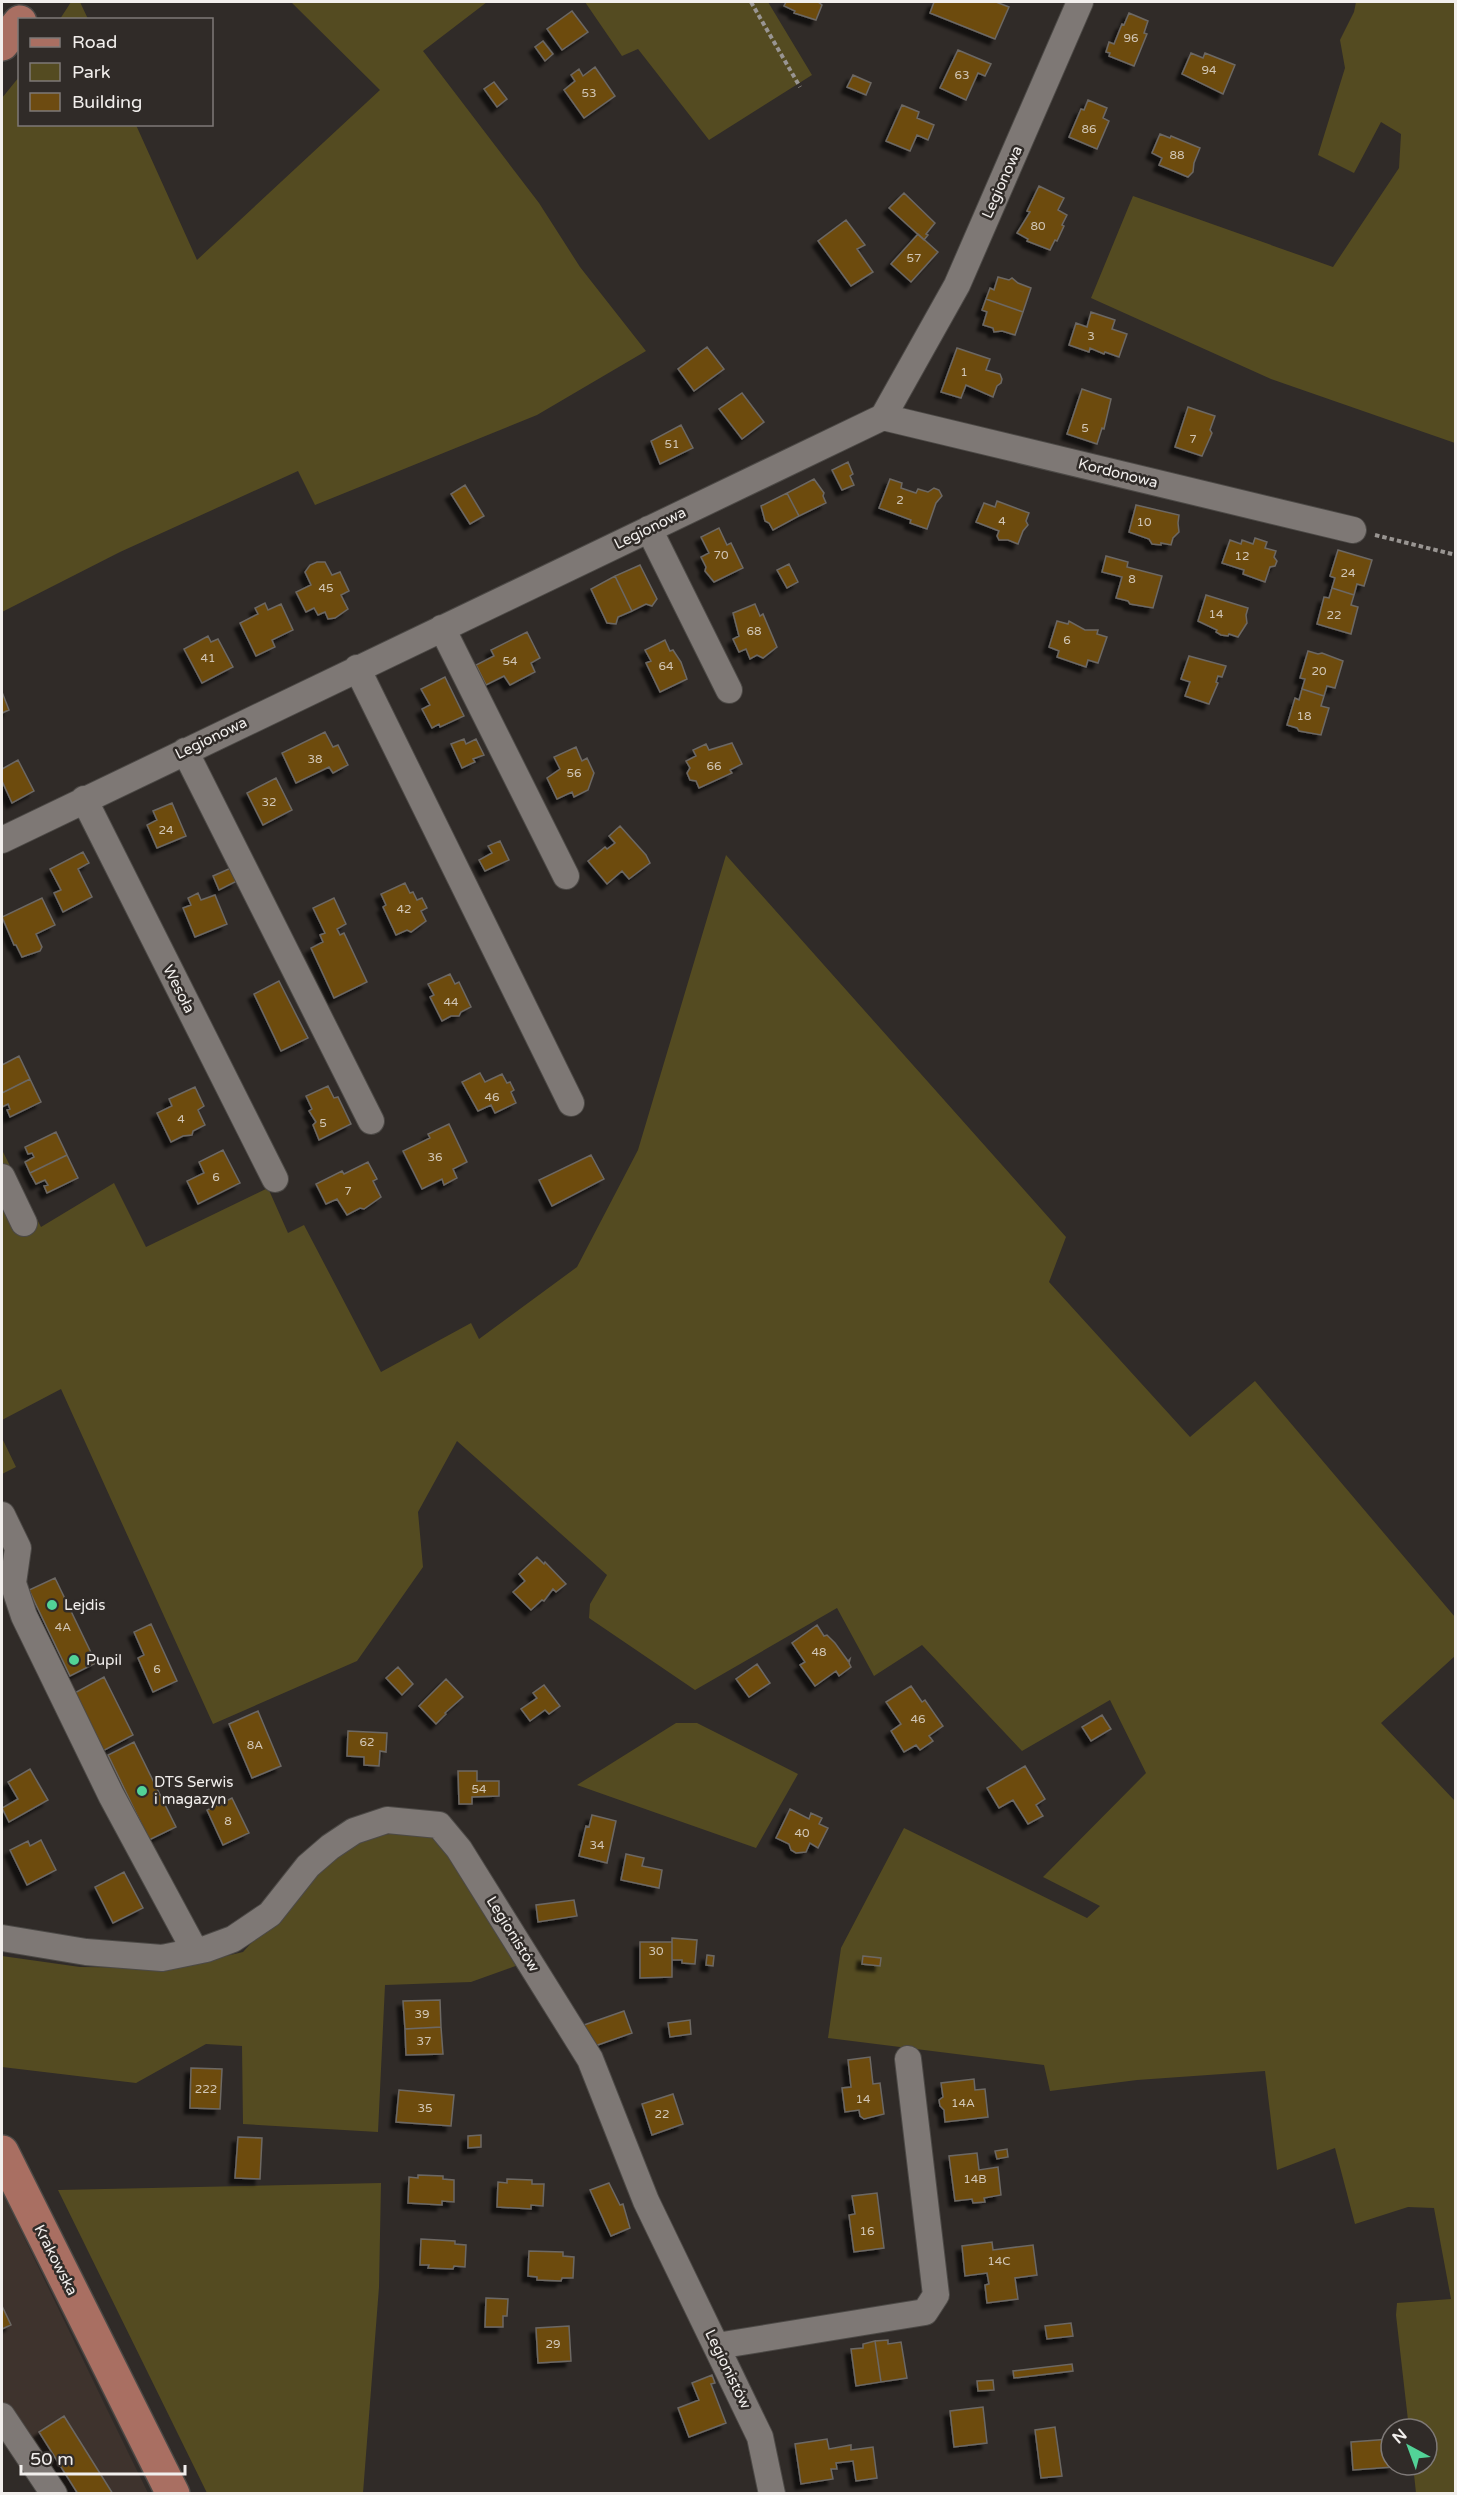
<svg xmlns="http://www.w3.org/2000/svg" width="1457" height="2495" font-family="'Varela Round',sans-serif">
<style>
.built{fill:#3e332d}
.green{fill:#544b21}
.building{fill:#6d4b11;stroke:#6c6864;stroke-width:1.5;filter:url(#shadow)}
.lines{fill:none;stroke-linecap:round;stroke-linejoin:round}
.minor-casing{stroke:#4c4946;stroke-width:28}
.major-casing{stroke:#4c4946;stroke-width:36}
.path{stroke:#999592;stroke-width:4;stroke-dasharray:4.5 3;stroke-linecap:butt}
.minor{stroke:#7e7875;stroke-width:26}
.major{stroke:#a96f62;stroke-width:33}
.poi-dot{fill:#52d397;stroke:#302b28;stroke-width:2}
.labels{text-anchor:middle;stroke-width:5;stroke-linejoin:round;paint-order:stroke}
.number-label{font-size:12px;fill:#d1c6b6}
.street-label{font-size:15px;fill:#f2efed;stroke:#302b28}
.poi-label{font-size:15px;fill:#f2efed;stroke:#302b28;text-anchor:start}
</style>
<defs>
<filter id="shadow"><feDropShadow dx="-5.5" dy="5.5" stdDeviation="1.5" flood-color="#0009"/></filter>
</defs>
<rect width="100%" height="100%" fill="#302b28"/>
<path class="built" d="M2,2192L101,2397L148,2493H65L2,2424Z"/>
<path class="green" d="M71,2H80L88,19H60Z
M291,2H487L423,51L539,203L580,267L646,351L537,415L315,505L298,471L120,552L2,612V98L19,77L20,124L136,125L197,260L380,90Z
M585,2H768L812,75L709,140L638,49L622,56Z
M1356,2H1455V443L1271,379L1091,298L1133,196L1333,267L1399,168L1401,134L1381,122L1354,173L1318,155L1345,68L1340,40L1354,12Z
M726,855L1066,1237L1049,1282L1190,1437L1255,1381L1455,1617V1656L1381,1723L1455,1801V2493H1416L1413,2465H1427V2429H1409L1396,2315L1397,2303L1451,2299L1434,2208L1408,2207L1355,2224L1335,2148L1277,2170L1265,2071L1137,2080L1050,2091L1044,2065L828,2038L841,1948L904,1828L1087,1918L1100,1906L1043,1877L1146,1773L1110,1700L1022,1751L922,1645L874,1676L837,1608L695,1690L589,1618L590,1604L607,1575L457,1441L418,1512L423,1567L357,1661L213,1724L61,1389L2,1420V1150L41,1227L114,1183L146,1247L268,1188L288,1233L304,1225L381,1372L471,1323L479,1339L577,1267L638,1150Z
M2,1438L16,1467L2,1474Z
M676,1723H697L798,1774L756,1848L577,1785Z
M419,1832L443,1842L521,1964L471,1982L385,1985L378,2132L243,2124L242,2046L206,2044L136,2083L2,2067V1956L80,1967L176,1968L243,1952L329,1858L361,1836Z
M381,2183L379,2287L363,2493H207L58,2190Z"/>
<path class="building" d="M786,2H818L822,5L816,20L794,13L795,11L784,6Z
M934,2H996L1009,7L995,39L930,13Z
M572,11L588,32L562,50L547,29Z
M1129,13L1148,21L1144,33L1147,34L1134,66L1109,56L1110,53L1106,52L1109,42L1114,44L1122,24L1124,25Z
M543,41L553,54L545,61L535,47Z
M958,50L991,64L985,76L978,73L966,100L940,88Z
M1191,53L1203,58L1205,53L1235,65L1223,94L1182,74Z
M595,67L615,96L584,118L564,90L575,81L571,75L579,69L583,76Z
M853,75L871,83L866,95L847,87Z
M494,82L507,99L497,107L484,89Z
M1088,100L1107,108L1103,118L1109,121L1097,149L1069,137L1081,109L1084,110Z
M902,105L919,112L917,118L934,125L928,140L917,135L910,151L886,141Z
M1160,134L1170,138L1171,136L1200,148L1194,163L1193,172L1188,177L1159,165L1162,158L1152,153Z
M1039,186L1064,198L1058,210L1067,215L1062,225L1064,226L1057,241L1055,240L1050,250L1027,241L1028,239L1017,233L1030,212L1027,211Z
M904,193L935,223L926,234L928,235L924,240L889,208Z
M846,220L865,245L857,249L873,272L851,286L818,241Z
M918,234L938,252L911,282L891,264Z
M998,277L1009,280L1012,278L1018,283L1031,288L1023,312L986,299L990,288L994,290Z
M986,299L1023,312L1015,335L1002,331L994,332L993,328L983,325L987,312L982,310Z
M1091,312L1115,320L1112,329L1127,334L1119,357L1105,352L1104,354L1090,348L1089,352L1069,345L1076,323L1087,327Z
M707,347L724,369L694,391L678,369Z
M957,348L990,359L986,370L1000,374L1002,379L1001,383L997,386L993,397L966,385L961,398L941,392Z
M1082,389L1111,399L1104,429L1102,428L1097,444L1067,434Z
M742,393L764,422L742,439L719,409Z
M1188,407L1215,416L1210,430L1212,433L1202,456L1175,447Z
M681,425L693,448L660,464L651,441Z
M848,462L853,474L850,476L854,485L842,490L832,470Z
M814,479L824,493L823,496L826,503L799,516L787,493Z
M890,479L902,483L901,488L916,493L918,489L928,492L934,488L939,490L942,496L936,503L927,529L910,523L911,520L879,508Z
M465,485L484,516L470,524L451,494Z
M787,493L799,516L773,530L769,523L765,521L761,506Z
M997,501L1029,513L1026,521L1028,525L1023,531L1018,544L1008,540H999L997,536L999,531L976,522L984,503L995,507Z
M1136,505L1179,515L1178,523L1179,532L1173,538L1171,545L1161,543V545L1152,544L1149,539L1129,532Z
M719,528L727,545L731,543L743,568L714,582L705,571L706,567L701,557L709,553L701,537Z
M1255,538L1267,542L1265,548L1276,551L1274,557L1277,561L1275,566L1270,567L1265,582L1243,574L1244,570L1222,563L1230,540L1241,544L1242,540L1253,544Z
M1338,550L1372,560L1364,586L1357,584L1354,595L1332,588L1335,578L1330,576Z
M1106,556L1128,562L1127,567L1162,576L1153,608L1130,604L1128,601L1116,598L1122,577L1102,572Z
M317,562H325L332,575L340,572L349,591L341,595L348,609L335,618L328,619L325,612L318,615L314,608L306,612L296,592L311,585L305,572L310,565Z
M789,564L798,582L787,588L777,570Z
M640,565L657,599L652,606L646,604L632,611L615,576Z
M615,576L632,611L618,617L616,624L607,623L591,589Z
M1332,588L1354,595L1351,605L1358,607L1351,634L1317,624L1324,597L1329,598Z
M1206,595L1248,608L1246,615L1247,623L1238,637L1229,634L1228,636L1221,635L1216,632L1217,630L1198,621Z
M265,603L268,610L281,604L293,630L272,640L275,647L256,656L240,623L258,614L255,608Z
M755,604L760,616L763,614L777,647L763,658L757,655L750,659L746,649L739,652L733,639L739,636L733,613Z
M1057,621L1068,624L1069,621L1085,630H1098L1097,634L1107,637L1098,663L1088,660L1086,667L1057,657L1059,651L1049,647Z
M527,632L540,658L531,663L535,672L510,685L504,676L486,685L476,665L494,656L491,650Z
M208,636L211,642L218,639L233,667L202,683L184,649Z
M665,640L670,651L673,650L681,662L687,679L660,692L646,663L651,661L645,650Z
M1308,651L1318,654L1322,653L1343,661L1335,688L1327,686L1324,696L1302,689L1305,679L1300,678Z
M1189,656L1226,666L1222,677L1218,676L1216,682L1218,683L1209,704L1185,696L1190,682L1181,679Z
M445,677L464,716L440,727L439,724L432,728L422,709L430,705L421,689Z
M1302,689L1324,696L1321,706L1329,708L1321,735L1299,731L1297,728L1287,725L1295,698L1299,700Z
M2,692L9,710L2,713Z
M325,732L333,747L338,745L348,765L333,773L329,767L296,783L282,753Z
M464,739L466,744L476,739L484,755L473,759L475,762L462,768L451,744Z
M732,743L742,764L730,770L732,773L699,788L696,781L690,780L687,773L690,768L686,761L696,756L693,750L706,744L709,750Z
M576,747L582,761L587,758L594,773L588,790L574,797L572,792L557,799L547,778L560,769L554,757Z
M18,760L34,791L12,803L2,781V769Z
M276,778L292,810L263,825L247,793Z
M172,803L186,836L157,848L147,825L157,820L153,811Z
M620,826L646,855L650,863L629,879L622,871L607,884L588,861L605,847L607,849L615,843L609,836Z
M500,841L509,860L485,871L479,860L492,853L488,846Z
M83,852L89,863L78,869L92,897L63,912L54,893L61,890L50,869Z
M231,868L237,881L219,890L213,876Z
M405,883L410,893L413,892L417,900L422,898L427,908L421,911L426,921L411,932L407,930L396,935L383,907L386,905L381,894Z
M198,893L201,900L215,895L227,924L195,937L183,908L191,905L188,898Z
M42,898L55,925L36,934L42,947L40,951L22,957L16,945H14L2,917Z
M334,898L346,924L337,929L340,935L344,933L367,982L334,998L311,948L323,942L320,935L325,933L313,908Z
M450,974L455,984L459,982L471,1007L461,1012L459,1016H451L442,1021L430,997L434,995L428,984Z
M279,981L308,1038L281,1051L254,994Z
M19,1056L30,1079L2,1093V1065Z
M480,1073L485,1082L502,1074L507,1083L510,1082L514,1090L511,1092L516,1103L495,1113L491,1105L478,1111L462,1082Z
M30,1079L41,1102L10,1117L7,1110L10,1109L8,1104L2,1107V1093Z
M328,1086L334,1098L338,1097L351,1124L319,1140L313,1125L316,1122L309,1111L312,1109L306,1096Z
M195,1087L204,1106L198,1110L205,1125L193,1131L192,1135L183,1136L171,1142L157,1113L172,1106L169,1099Z
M449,1124L467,1162L453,1169L457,1178L444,1185L442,1179L422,1189L403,1151L430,1138L428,1134Z
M56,1132L67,1155L30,1173L25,1162L34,1157L32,1153L28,1154L25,1147Z
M223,1150L240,1183L198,1204L187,1181L204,1173L199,1162Z
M67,1155L78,1178L47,1193L44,1186L48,1185L45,1180L36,1184L30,1173Z
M591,1155L604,1179L552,1206L539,1180Z
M368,1162L377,1179L373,1181L381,1197L364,1209L360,1208L347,1215L337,1199L326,1204L316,1184L342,1171L344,1174Z
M537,1557L544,1564L545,1562L566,1584L556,1592L553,1589L544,1601L542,1600L531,1610L513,1592L525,1581L519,1574Z
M55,1578L96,1663L70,1676L29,1590Z
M151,1624L177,1681L153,1692L138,1658L144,1655L134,1632Z
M817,1625L824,1636L827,1635L835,1643L848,1661L850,1659L849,1663L851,1667L839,1676L836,1671L815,1686L800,1665L805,1662L792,1643Z
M757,1664L770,1683L749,1697L736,1679Z
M398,1667L413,1684L402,1695L386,1678Z
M104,1677L133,1735L99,1753L69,1696Z
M446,1679L463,1697L445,1713L446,1714L436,1724L419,1706Z
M544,1685L560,1706L549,1714L545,1710L530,1721L521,1709L537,1698L533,1693Z
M911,1686L922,1702L925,1700L943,1726L929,1736L933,1741L920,1750L916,1745L904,1752L891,1731L901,1724L886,1702Z
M258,1711L281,1766L252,1778L229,1724Z
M1102,1715L1111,1729L1091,1741L1082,1727Z
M348,1731L387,1733L386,1752L380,1751L379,1766L364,1765V1757L347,1756Z
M134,1742L176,1827L149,1840L108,1755Z
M1025,1766L1045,1799L1036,1805L1043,1816L1028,1824L1013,1800L999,1808L987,1788Z
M30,1769L48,1800L9,1822L2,1808L18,1799L8,1782Z
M458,1771H477V1781H499V1796L472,1797V1804H459Z
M232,1798L249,1833L223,1845L207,1810Z
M790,1809L809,1819L811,1813L822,1818L819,1824L828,1828L818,1848L810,1843L806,1852L796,1853L791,1850L789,1844L776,1838Z
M592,1815L616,1821L607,1863L579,1856L586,1826L589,1827Z
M41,1840L56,1870L27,1885L10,1850L28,1841L30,1846Z
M626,1854L644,1858L642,1866L662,1870L659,1888L621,1880Z
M124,1872L143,1908L113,1923L95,1887Z
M574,1900L577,1916L538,1922L536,1905Z
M672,1938L697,1940L695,1964L682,1963V1960H672Z
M640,1942H672V1977L640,1978Z
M707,1955L714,1956L713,1966L706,1965Z
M863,1956L881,1958L880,1966L862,1964Z
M440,2000L441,2027L405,2029L403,2001Z
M624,2011L632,2033L592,2047L584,2025Z
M690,2020L691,2034L670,2037L668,2023Z
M441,2027L443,2054L406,2055L405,2029Z
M870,2057L873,2084L880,2083L884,2114L864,2119L860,2116L859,2110L845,2112L842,2088L851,2087L848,2060Z
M191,2068L222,2069L220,2109L190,2108Z
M974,2079L975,2090L985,2089L988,2117L945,2122L944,2110L940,2106L939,2100L943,2097L941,2083Z
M399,2090L454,2095L451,2126L396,2122Z
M673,2094L683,2124L652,2135L642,2104Z
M481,2135V2147L468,2148V2136Z
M238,2137L262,2138L260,2179L235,2178Z
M1007,2149L1008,2157L997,2159L995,2151Z
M977,2153L979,2170L998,2167L1001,2195L984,2198L985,2202L973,2203L972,2199L955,2201L949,2156Z
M418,2175L443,2176V2179L454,2180V2202L442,2201V2205L408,2203L409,2177L418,2178Z
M507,2179L532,2180V2184H544L543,2206L531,2205V2209L497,2207L498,2182L507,2183Z
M609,2183L620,2205L623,2204L630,2228L611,2236L590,2190Z
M877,2193L884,2248L854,2252L849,2215L855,2214L852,2196Z
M421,2239L455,2241V2244L466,2245L465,2267L454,2266L453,2269L428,2268L429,2265H420Z
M992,2242L993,2250L1033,2245L1037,2275L1015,2278L1018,2299L987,2303L985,2285L989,2284L987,2273L965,2276L962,2246Z
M529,2251L563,2252V2256L574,2257L573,2278H562L561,2281L537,2280V2277L528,2276Z
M486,2298L508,2299L507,2316H503V2327H485Z
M2,2306L11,2325L2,2329Z
M1071,2323L1073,2336L1047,2339L1045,2326Z
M569,2326L571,2361L538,2363L536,2328Z
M888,2340V2344L901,2342L907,2378L881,2382L875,2341Z
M875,2341L881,2382L856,2386L851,2349L863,2348V2344Z
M1072,2364L1073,2371L1014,2378L1013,2371Z
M712,2375L715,2383L711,2384L726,2423L689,2437L678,2408L699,2400L692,2383Z
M993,2380L994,2390L978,2391L977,2381Z
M983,2407L987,2443L954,2447L950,2411Z
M64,2416L113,2494H78L39,2432Z
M1055,2427L1062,2476L1041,2478L1035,2430Z
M827,2439L829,2449L851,2445V2450L873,2447L877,2478L856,2481L853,2461L836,2463L837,2469H831L833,2479L801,2484L795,2444Z
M1390,2439L1393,2467L1353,2470L1351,2442Z"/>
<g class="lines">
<g class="minor-casing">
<path id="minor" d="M883,417L1353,530
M649,529L729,690
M442,628L566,876
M357,668L571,1103
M185,751L371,1121
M84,799L275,1179
M2,840L883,417L957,285L1080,2
M2,1177L24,1223
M2,1515L18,1548L13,1583L24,1616L111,1795L195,1951
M2,1938L86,1952L162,1958L206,1949L233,1939L270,1914L308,1866L330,1847L354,1831L387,1820L439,1825L459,1849L590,2059L646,2201L760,2437L772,2494
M717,2346L925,2312L936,2295L908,2059
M2,2416L54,2494"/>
</g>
<g class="major-casing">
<path id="major" d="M2,44L20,22
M2,2152L173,2494"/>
</g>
<path class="path" d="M751,2L800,87
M1375,535L1456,555"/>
<use href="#minor" class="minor"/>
<use href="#major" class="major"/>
</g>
<g class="poi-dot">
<circle cx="52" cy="1605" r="6"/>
<circle cx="74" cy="1660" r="6"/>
<circle cx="142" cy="1791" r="6"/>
</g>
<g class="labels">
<g class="number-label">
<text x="1131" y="42">96</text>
<text x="1209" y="74">94</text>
<text x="962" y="79">63</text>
<text x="589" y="97">53</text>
<text x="1089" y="133">86</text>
<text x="1177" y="159">88</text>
<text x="1038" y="230">80</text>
<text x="914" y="262">57</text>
<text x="1091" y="340">3</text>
<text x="964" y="376">1</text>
<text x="1085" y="432">5</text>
<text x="1193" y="443">7</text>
<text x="672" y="448">51</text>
<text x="900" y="504">2</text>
<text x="1002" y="525">4</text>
<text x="1144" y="526">10</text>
<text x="721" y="559">70</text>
<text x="1242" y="560">12</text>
<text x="1348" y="577">24</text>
<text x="1132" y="583">8</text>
<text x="326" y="592">45</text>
<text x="1216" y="618">14</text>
<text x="1334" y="619">22</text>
<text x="754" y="635">68</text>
<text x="1067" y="644">6</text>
<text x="208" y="662">41</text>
<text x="510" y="665">54</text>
<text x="666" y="670">64</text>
<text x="1319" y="675">20</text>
<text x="1304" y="720">18</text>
<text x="315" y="763">38</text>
<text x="714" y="770">66</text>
<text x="574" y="777">56</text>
<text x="269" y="806">32</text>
<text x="166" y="834">24</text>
<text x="404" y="913">42</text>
<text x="451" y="1006">44</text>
<text x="492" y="1101">46</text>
<text x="181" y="1123">4</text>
<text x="323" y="1127">5</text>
<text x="435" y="1161">36</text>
<text x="216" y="1181">6</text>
<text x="348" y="1195">7</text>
<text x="63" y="1631">4A</text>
<text x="819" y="1656">48</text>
<text x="157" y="1673">6</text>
<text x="918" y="1723">46</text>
<text x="367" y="1746">62</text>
<text x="255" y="1749">8A</text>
<text x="479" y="1793">54</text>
<text x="228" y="1825">8</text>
<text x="802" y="1837">40</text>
<text x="597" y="1849">34</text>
<text x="656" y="1955">30</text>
<text x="422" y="2018">39</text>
<text x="424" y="2045">37</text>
<text x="206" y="2093">222</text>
<text x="863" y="2103">14</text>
<text x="963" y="2107">14A</text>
<text x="425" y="2112">35</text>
<text x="662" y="2118">22</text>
<text x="975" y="2183">14B</text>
<text x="867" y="2235">16</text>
<text x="999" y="2265">14C</text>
<text x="553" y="2348">29</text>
</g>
<g class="street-label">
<text transform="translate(1002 182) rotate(-66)" y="5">Legionowa</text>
<text transform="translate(1118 473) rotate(14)" y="5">Kordonowa</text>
<text transform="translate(650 528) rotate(-26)" y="5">Legionowa</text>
<text transform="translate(211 738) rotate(-26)" y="5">Legionowa</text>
<text transform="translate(179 989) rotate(63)" y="5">Wesoła</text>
<text transform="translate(513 1934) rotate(58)" y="5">Legionistów</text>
<text transform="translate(56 2260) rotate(63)" y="5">Krakowska</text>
<text transform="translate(728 2369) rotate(64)" y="5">Legionistów</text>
</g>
<g class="poi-label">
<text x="64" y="1610">Lejdis</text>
<text x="86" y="1665">Pupil</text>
<text x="154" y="1787">DTS Serwis<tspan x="154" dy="17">i magazyn</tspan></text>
</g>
</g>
<rect width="1457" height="2495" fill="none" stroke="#f2efed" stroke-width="6"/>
<rect x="18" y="18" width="195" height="108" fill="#302b28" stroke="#7e7977" stroke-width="1.5"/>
<rect x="30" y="38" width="30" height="9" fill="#a96f62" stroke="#7e7977" stroke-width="1.5"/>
<text x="72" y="48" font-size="18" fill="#f2efed">Road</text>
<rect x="30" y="63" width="30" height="18" fill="#544b21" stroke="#7e7977" stroke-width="1.5"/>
<text x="72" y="78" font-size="18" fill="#f2efed">Park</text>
<rect x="30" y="93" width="30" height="18" fill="#6d4b11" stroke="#7e7977" stroke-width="1.5"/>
<text x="72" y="108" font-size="18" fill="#f2efed">Building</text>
<g transform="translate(1409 2447) rotate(319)"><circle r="28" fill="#302b28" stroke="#7e7977" stroke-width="1.5"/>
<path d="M0-4.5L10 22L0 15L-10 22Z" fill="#52d397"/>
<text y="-9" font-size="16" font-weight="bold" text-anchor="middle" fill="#f2efed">N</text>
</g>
<path d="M21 2465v9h164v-9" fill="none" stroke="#f2efed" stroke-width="3"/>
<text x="30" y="2465" font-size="18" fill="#f2efed" stroke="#302b28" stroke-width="4.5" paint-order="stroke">50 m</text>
</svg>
